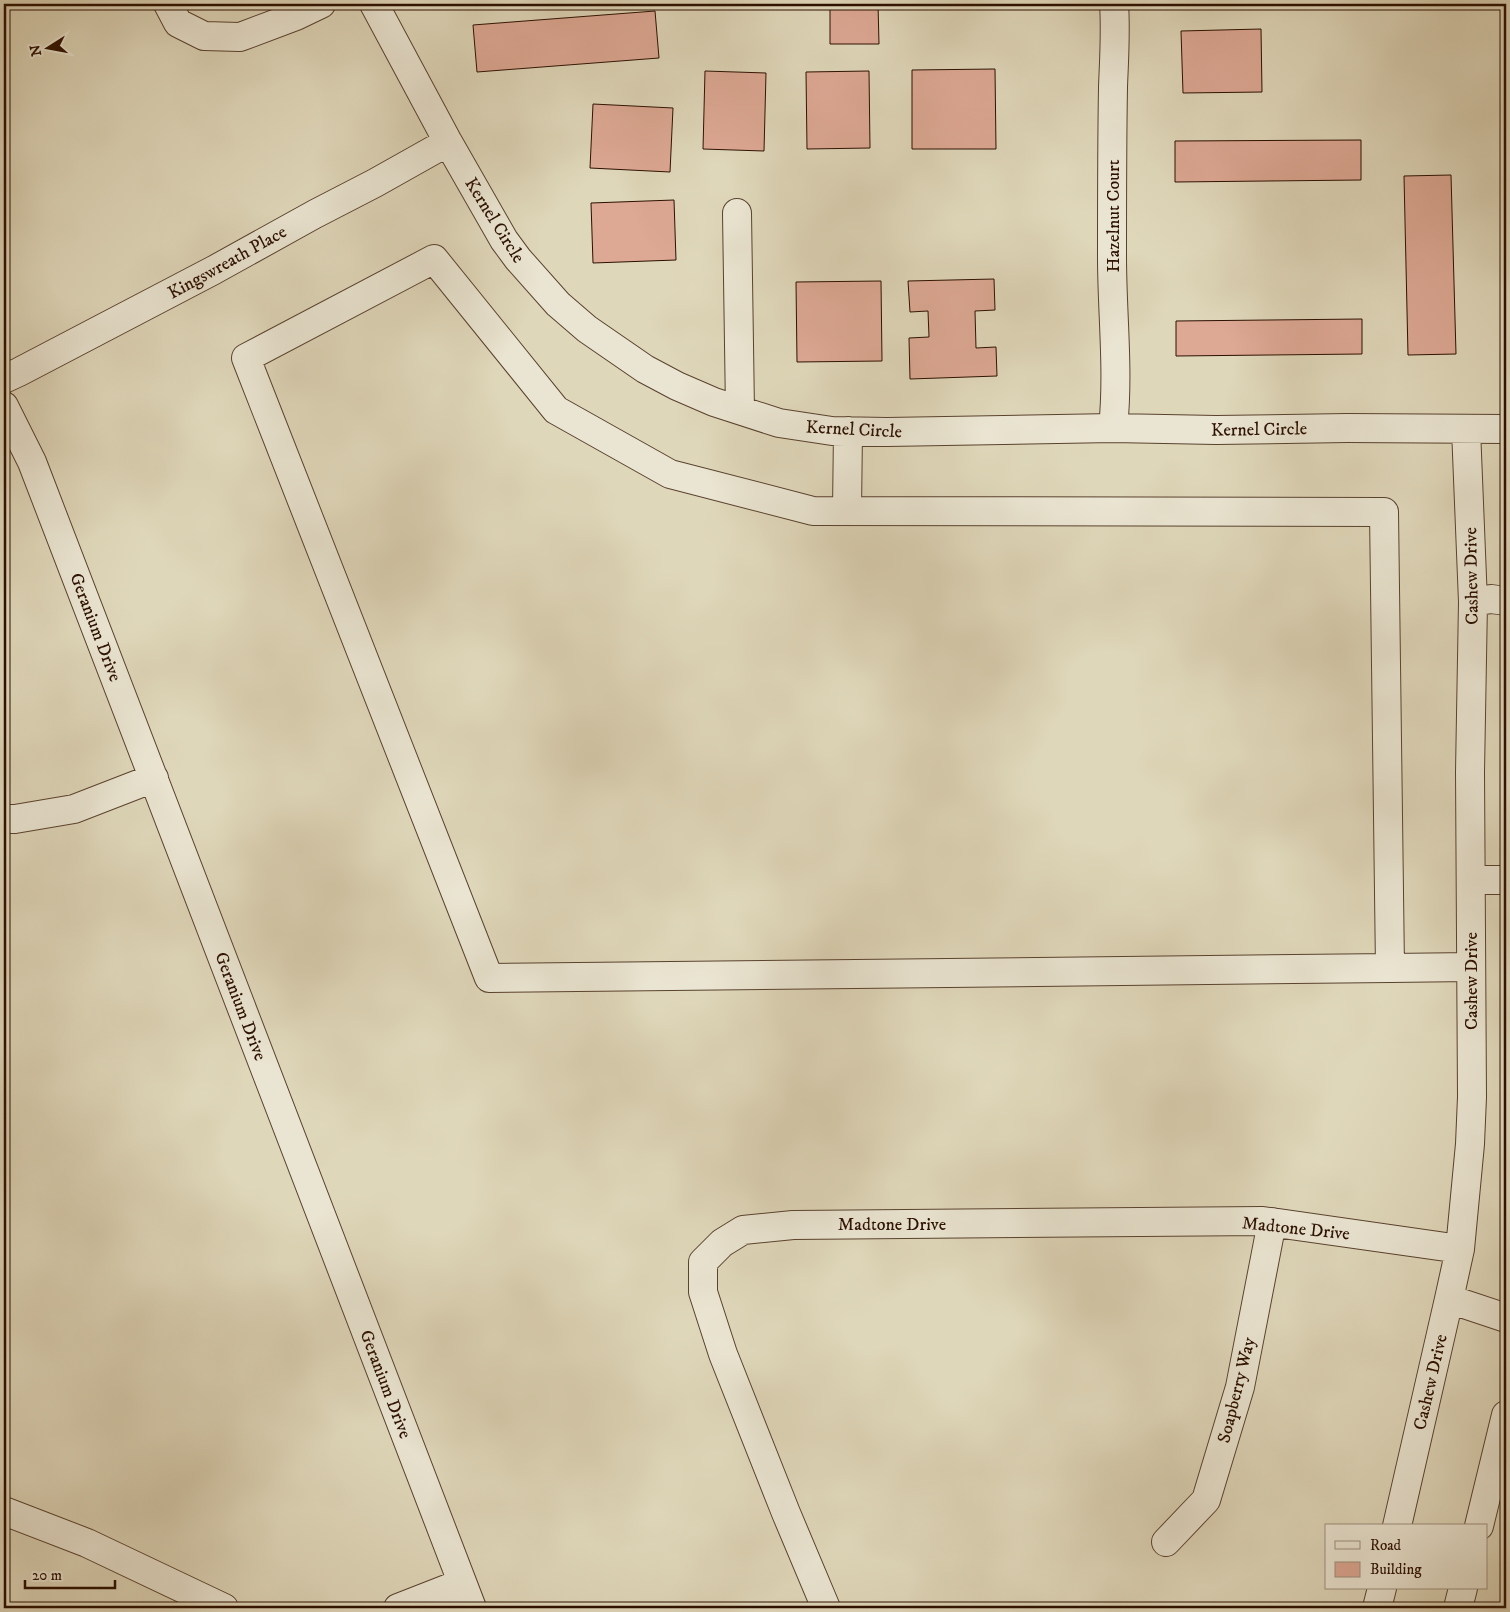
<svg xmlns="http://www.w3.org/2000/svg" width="1510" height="1612" font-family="'IM FELL DW Pica',serif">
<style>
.building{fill:#dda894;stroke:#2c1000}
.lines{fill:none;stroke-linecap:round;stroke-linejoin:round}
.minor-casing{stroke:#59422e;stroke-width:30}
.minor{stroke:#eae5d2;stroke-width:28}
.labels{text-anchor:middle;stroke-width:4;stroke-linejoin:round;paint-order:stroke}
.street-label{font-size:18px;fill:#2c1000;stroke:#eae5d2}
</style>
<rect width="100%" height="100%" fill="#dfd7ba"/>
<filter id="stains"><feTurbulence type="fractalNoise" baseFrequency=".004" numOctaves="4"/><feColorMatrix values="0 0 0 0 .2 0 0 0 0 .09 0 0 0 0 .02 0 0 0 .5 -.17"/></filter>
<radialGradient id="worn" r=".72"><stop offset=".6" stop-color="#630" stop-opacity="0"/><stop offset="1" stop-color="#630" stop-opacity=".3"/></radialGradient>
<path class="building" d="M830,4H878L879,44H830Z
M655,11L659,58L477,72L473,25Z
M1261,29L1262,92L1183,93L1181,31Z
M995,69L996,149H912V70Z
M705,71L766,73L764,151L703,149Z
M869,71L870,148L807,149L806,72Z
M593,104L673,108L670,172L590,168Z
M1361,140V180L1175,182V141Z
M1451,175L1456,354L1408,355L1404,176Z
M674,200L676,260L593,263L591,203Z
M994,279L995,310L975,311L976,348L996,347L997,376L910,379L909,338L929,337L928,311L910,312L908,281Z
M881,281L882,361L797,362L796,282Z
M1362,319V354L1176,356V321Z"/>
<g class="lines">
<g class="minor-casing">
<path id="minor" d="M168,4L178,23L204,36L240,37L296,16L321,4
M374,4L448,142L504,240L518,259L558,304L587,329L645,369L677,386L714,402L779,423L832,431L887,432L1113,428L1216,430L1347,428L1506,429
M737,213L740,410
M4,379L19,372L214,270L315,214L375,183L448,142
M4,406L32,462L472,1608
M1113,428C1119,371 1112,314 1112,257C1112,201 1112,144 1113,87C1114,59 1116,32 1114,4
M847,510L848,431
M1473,602L1491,599L1506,601
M4,819H15L74,809L154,778
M1471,880H1506
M1390,968L1384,512L813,511L670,474L556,410L434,259L246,358L489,978L1390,968L1471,967
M1449,1299L1506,1318
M4,1511L87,1543L224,1608
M1397,1526L1449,1299L1460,1249L1470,1144L1472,1097L1470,772L1473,602L1466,429
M1479,1526L1506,1415
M1166,1542L1206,1500L1240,1387L1272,1222
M398,1608L462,1583
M826,1608L786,1513L723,1354L703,1292V1262L722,1243L743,1230L793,1225L1263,1221L1460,1249
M1377,1608L1382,1588
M1458,1608L1463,1588"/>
</g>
<use href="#minor" class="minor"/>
</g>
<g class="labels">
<g class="street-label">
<text transform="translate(1113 216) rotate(-90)" y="6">Hazelnut Court</text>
<text transform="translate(495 220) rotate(58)" y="6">Kernel Circle</text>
<text transform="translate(227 262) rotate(-29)" y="6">Kingswreath Place</text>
<text transform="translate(854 429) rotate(3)" y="6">Kernel Circle</text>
<text transform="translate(1259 429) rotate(-1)" y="6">Kernel Circle</text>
<text transform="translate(1471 576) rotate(-91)" y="6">Cashew Drive</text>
<text transform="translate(96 627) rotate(69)" y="6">Geranium Drive</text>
<text transform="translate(1471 981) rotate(-90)" y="6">Cashew Drive</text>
<text transform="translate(241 1006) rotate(69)" y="6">Geranium Drive</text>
<text x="892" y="1230">Madtone Drive</text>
<text transform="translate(1296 1228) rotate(6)" y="6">Madtone Drive</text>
<text transform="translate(1430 1382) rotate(-77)" y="6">Cashew Drive</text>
<text transform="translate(386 1384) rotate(69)" y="6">Geranium Drive</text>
<text transform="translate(1236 1390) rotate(-76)" y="6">Soapberry Way</text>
</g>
</g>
<rect width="1510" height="1612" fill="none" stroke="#dfd7ba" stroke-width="20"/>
<rect x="5" y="5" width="1500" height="1602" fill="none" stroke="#2c1000" stroke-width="2.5"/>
<rect x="10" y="10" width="1490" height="1592" fill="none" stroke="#2c1000"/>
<rect x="1325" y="1524" width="162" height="65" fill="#eae5d2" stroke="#9e907e"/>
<rect x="1335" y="1541" width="25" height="8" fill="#eae5d2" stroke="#9e907e"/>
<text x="1370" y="1550" font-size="15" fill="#2c1000">Road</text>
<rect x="1335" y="1562" width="25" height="15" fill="#dda894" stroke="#9e907e"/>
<text x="1370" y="1574" font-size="15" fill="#2c1000">Building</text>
<g transform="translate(48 48) rotate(259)" stroke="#eae5d2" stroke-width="4" paint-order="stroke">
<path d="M0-4L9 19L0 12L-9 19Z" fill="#2c1000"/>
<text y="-8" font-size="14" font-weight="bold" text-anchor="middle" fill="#2c1000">N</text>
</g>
<path d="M25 1580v8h90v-8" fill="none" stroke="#2c1000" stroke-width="2.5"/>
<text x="32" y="1580" font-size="15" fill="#2c1000" stroke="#eae5d2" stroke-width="4" paint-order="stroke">20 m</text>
<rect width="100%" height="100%" filter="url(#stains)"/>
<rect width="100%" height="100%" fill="url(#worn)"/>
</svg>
